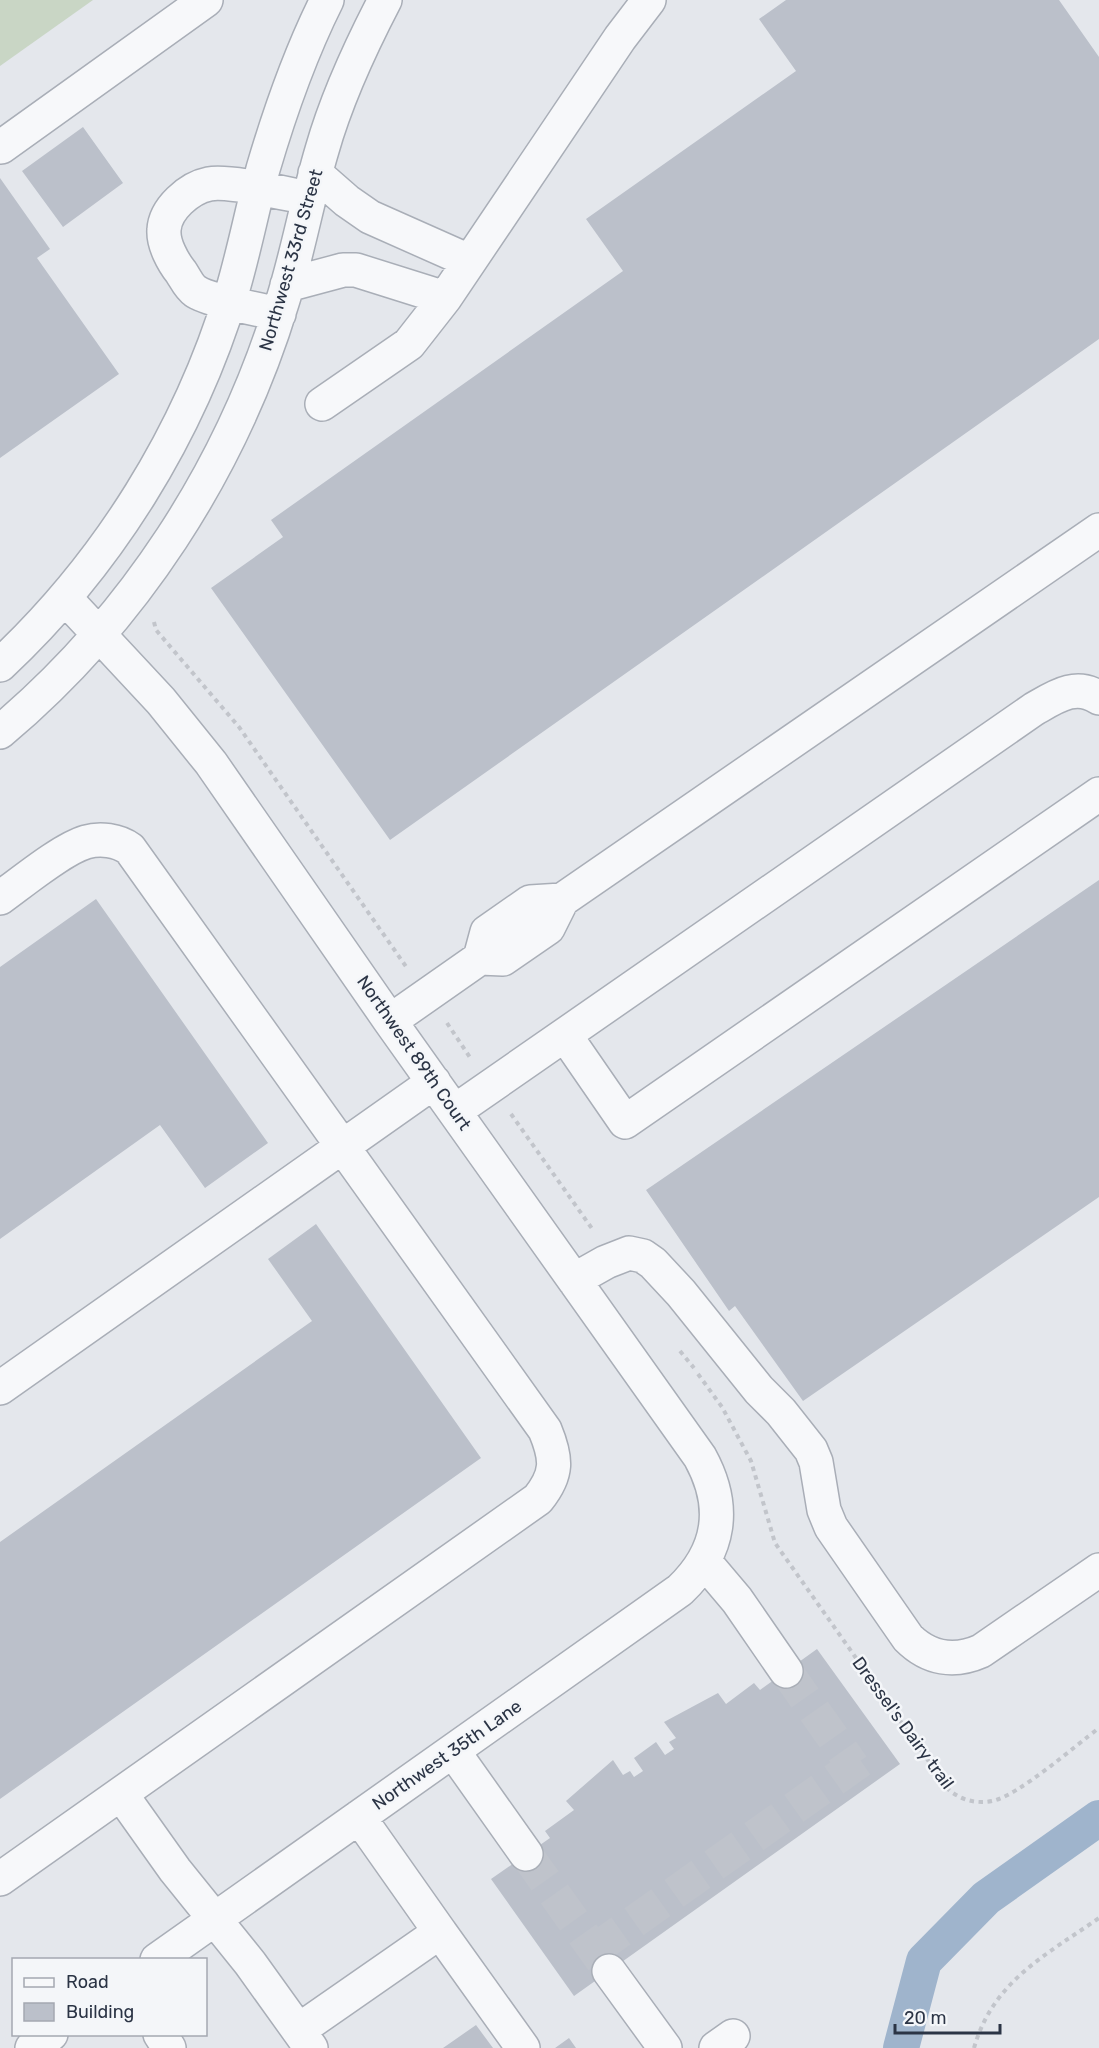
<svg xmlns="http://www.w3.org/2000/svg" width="1099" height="2048" font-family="Rubik,sans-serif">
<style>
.green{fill:#c9d6c5}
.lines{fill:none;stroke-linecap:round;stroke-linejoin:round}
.canal{stroke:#9fb4cc;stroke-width:36}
.building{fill:#bbc0ca}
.minor-tunnel{stroke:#bfc3cb;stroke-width:33;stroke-dasharray:33 16;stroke-linecap:butt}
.minor-casing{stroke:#a9aeb7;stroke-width:36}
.path{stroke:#c2c5cb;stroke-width:4;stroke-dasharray:4.5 4.5;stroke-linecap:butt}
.minor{stroke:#f7f8fa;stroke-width:33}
.labels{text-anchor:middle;stroke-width:5;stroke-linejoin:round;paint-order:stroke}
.street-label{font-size:18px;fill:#2b3445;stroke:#f4f6f9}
</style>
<rect width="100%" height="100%" fill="#e4e7ec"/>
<path class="green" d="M0,0H93L0,66Z"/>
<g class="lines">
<path class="canal" d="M901,2048L924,1961L986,1898L1099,1818"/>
</g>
<path class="building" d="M786,0H1059L1099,57V339L390,840L211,588L283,537L271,520L623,271L586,219L796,71L759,19Z
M83,127L123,183L63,227L22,171Z
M0,178L50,249L37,258L119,374L0,458Z
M1099,880V1197L803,1401L735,1306L729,1311L646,1190Z
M96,899L268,1143L205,1188L160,1125L0,1239V967Z
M316,1224L481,1458L0,1799V1542L312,1321L268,1259Z
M817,1649L900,1764L574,1996L491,1879L550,1838L545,1831L574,1810L566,1801L613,1760L623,1775L630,1771L634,1777L643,1771L634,1758L656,1742L665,1755L674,1749L669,1742L676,1738L664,1722L718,1693L726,1704L754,1683L760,1690Z
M476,2025L493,2048H443Z
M569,2038L576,2048H555Z"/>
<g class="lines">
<path class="minor-tunnel" d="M786,1671L853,1766
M526,1854L607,1968
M594,1950L872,1753"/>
<g class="minor-casing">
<path id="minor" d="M1,147L206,0
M315,173L347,201L370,217L469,261
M287,285L343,270H356L445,298
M279,314C261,310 207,300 195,291C189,287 185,278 181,272C173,262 163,244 164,230C165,209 189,188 209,184C229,180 287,194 309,198
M322,404L409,344L445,298L620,38L649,0
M65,598L161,701L211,763L390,1021L700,1457C727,1506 721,1551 680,1590L157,1960
M0,665C108,564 189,434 232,292C244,252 252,210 263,169C280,111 300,54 327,0
M0,732C133,620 231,470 282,303C298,253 307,200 322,150C337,97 360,48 385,0
M0,898C21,883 62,849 86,842C100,838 118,840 130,849L545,1430C557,1459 558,1474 538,1499L0,1879
M480,958L487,932L530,902L562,900
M390,1021L480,958L503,959L548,928L562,900L1099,530
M565,1035L625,1122L1099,794
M455,1111L1034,709C1055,697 1076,682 1099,698
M574,1280L606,1262L629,1253L643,1256L653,1263L681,1293L759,1390L781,1412L811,1450L816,1462L824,1510L831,1527L908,1638C929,1659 954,1663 981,1651L1099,1570
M0,1388L434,1082
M704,1561L737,1600L786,1671
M453,1751L526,1854
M121,1794L175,1870L250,1963L311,2048
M440,1932L523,2048
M609,1971L665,2048
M299,2030L440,1932L359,1817
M160,2034L169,2048
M32,2048L51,2034
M716,2048L733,2036"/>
</g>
<path class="path" d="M154,622L156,630L239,727L407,968
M447,1023L471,1059
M511,1114L593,1230
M680,1351L694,1368
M698,1374L722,1407L751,1461L775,1543L949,1790C961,1800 976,1804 992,1801C1018,1796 1075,1746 1099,1728
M974,2048C993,1981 1046,1955 1099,1918"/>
<use href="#minor" class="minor"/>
</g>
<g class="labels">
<g class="street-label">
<text transform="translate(291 260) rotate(-74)" y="6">Northwest 33rd Street</text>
<text transform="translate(414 1053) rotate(55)" y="6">Northwest 89th Court</text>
<text transform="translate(903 1723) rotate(54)" y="6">Dressel's Dairy trail</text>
<text transform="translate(447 1755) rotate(-35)" y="6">Northwest 35th Lane</text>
</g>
</g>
<rect x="12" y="1958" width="195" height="78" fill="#f4f6f9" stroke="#a4a8b1" stroke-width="1.5"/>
<rect x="24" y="1978" width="30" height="9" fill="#f7f8fa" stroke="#a4a8b1" stroke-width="1.5"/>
<text x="66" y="1988" font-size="18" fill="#2b3445">Road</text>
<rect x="24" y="2003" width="30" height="18" fill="#bbc0ca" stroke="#a4a8b1" stroke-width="1.5"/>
<text x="66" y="2018" font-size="18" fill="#2b3445">Building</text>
<path d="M895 2024v9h105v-9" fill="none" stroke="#2b3445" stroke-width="3"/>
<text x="904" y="2024" font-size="18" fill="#2b3445" stroke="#f4f6f9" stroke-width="4.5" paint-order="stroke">20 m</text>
</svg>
